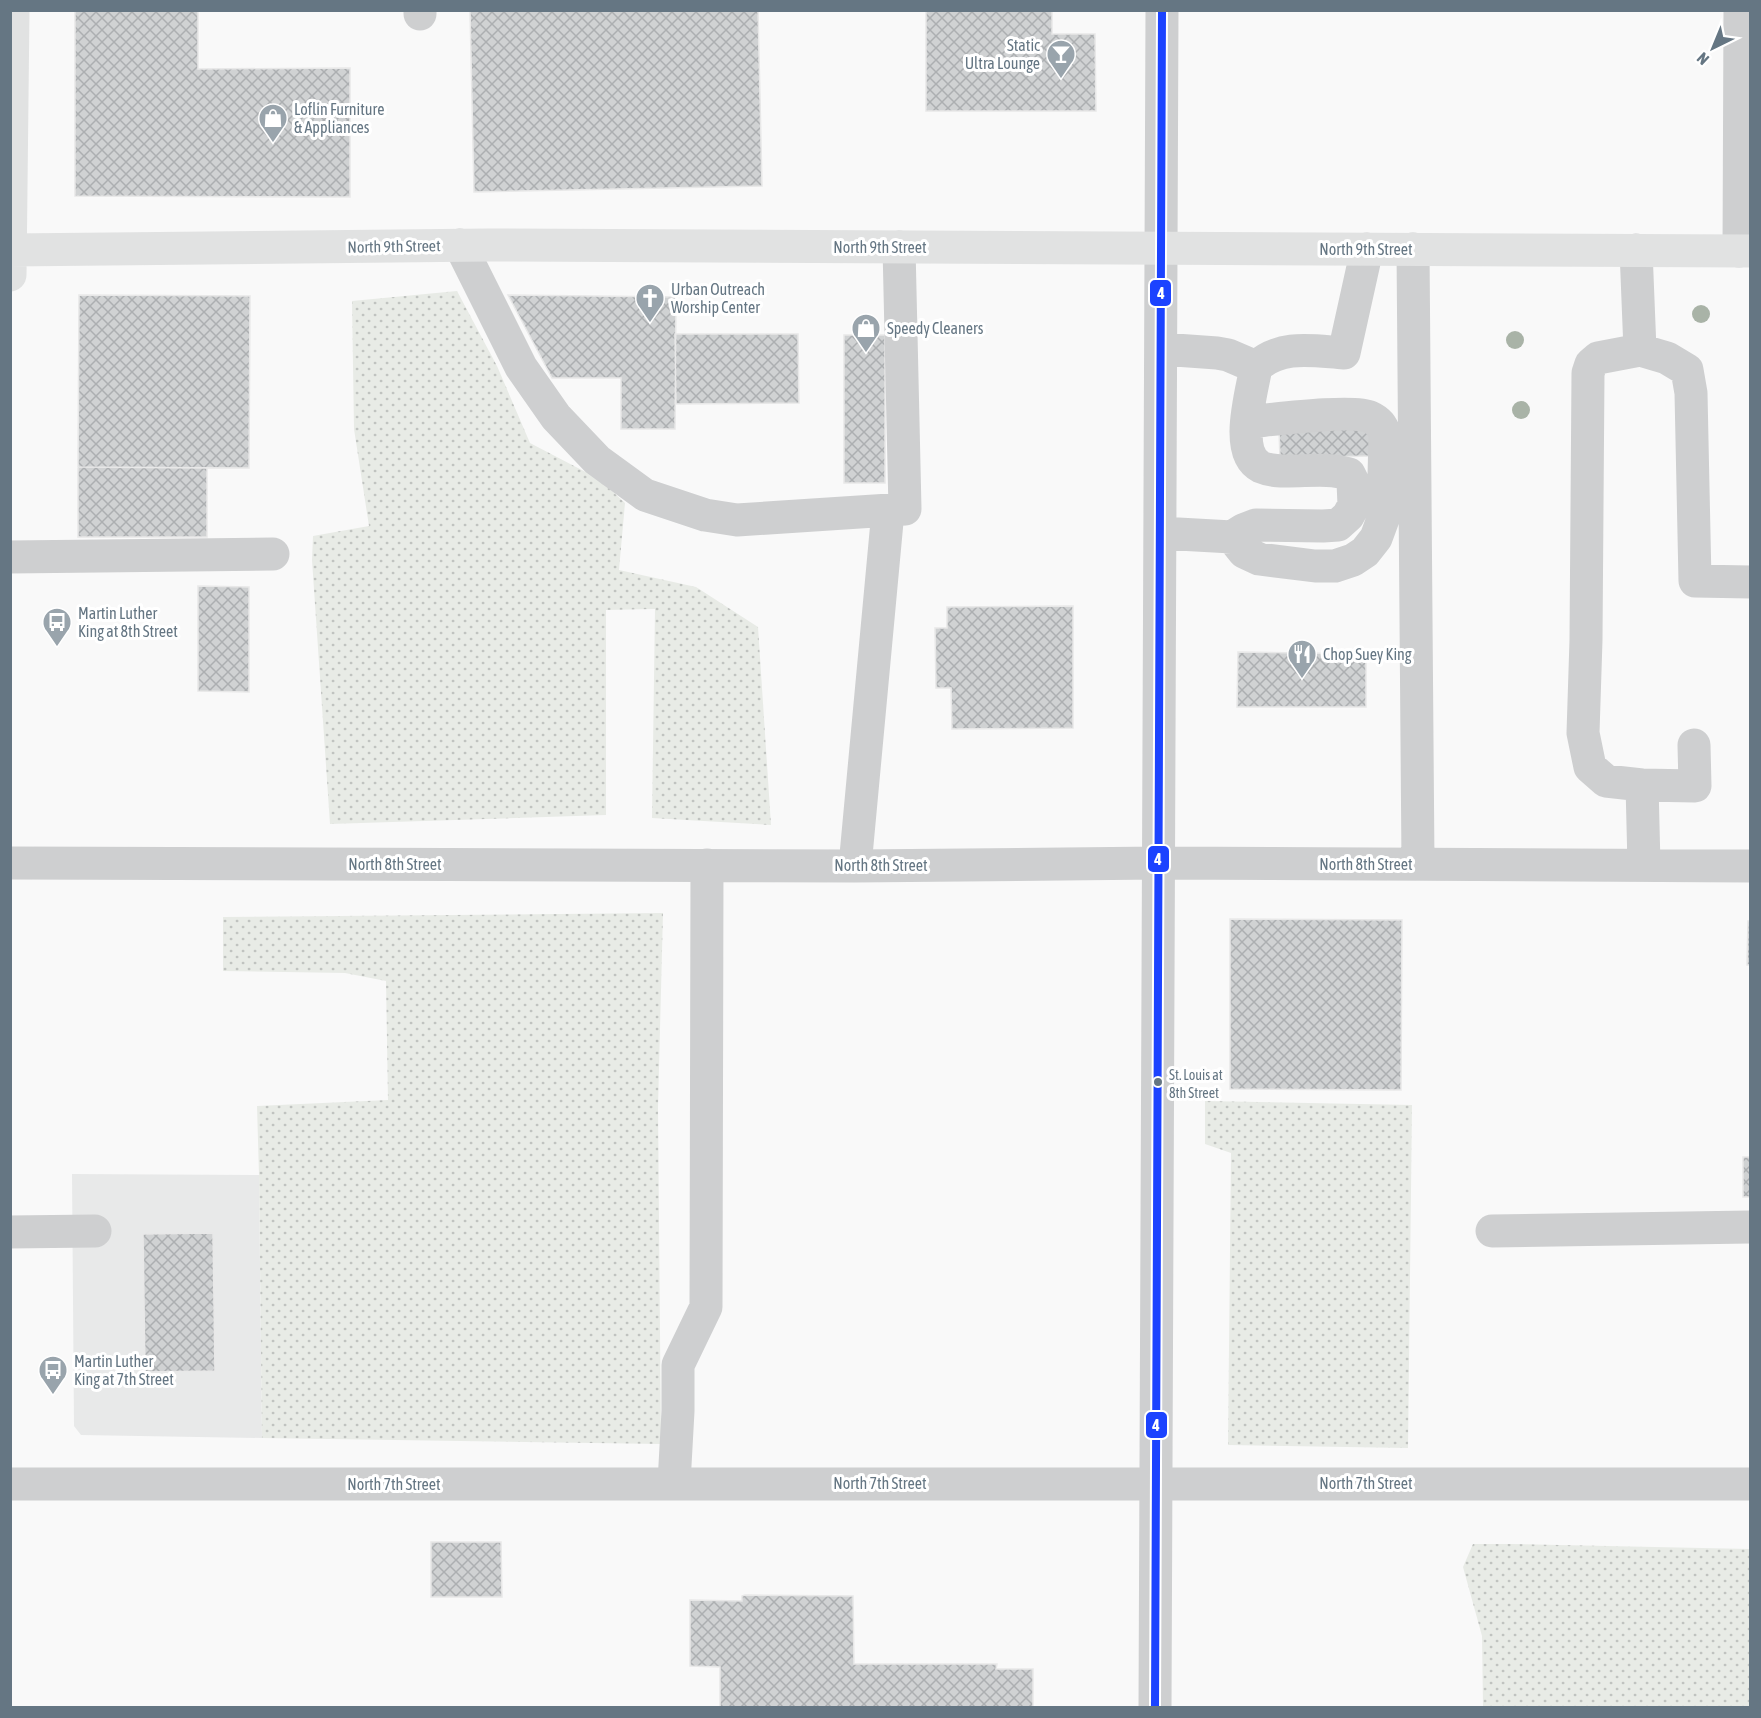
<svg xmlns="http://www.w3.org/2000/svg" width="1761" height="1718" font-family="'Asap Condensed',sans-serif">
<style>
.built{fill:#e8e9e9}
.grass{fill:url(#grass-dots)}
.building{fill:url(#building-cross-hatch);stroke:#e8e8e8;stroke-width:1.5}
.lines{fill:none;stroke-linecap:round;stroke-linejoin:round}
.minor{stroke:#cecfd0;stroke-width:33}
.major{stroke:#e1e2e2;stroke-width:33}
.bus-1-casing{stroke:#fff;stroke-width:12}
.bus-1{stroke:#1c43ff;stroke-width:8}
.tree{fill:#a9b3a7}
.bus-dot{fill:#657683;stroke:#fff;stroke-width:2}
.labels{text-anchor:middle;stroke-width:6;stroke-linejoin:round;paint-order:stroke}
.bus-label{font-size:14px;fill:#657683;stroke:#fff;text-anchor:start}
.poi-label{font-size:16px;fill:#657683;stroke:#fff;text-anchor:start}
.street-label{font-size:16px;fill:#657683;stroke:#fff}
.line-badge{stroke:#fff;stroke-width:2}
.badge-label{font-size:16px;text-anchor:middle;font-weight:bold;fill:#fff}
</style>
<defs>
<pattern id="grass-dots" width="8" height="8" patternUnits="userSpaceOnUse" patternTransform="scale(1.5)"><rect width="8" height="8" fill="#e8ebe6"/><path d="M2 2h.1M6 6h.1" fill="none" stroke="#c0c3c0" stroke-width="1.8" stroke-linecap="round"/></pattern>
<pattern id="building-cross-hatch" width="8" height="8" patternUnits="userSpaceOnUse" patternTransform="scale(1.5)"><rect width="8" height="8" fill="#d0d2d3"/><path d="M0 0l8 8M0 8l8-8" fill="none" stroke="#acafb1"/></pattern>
</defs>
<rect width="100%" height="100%" fill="#f9f9f9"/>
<path class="built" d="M72,1174L259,1175L262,1438L81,1435L74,1426Z"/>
<path class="grass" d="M457,291L497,366L530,443L599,479L625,503L619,570L696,587L758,627L771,825L652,818L655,609L606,610V815L330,824L312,560L313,536L369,526L354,429L352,301Z
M663,913L658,1107L661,1444L262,1438L259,1175L257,1106L388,1100L386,981L345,973L223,971V917Z
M1205,1101L1412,1105L1408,1448L1228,1445L1231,1153L1205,1144Z
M1473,1544H1513L1750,1549V1707H1483L1482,1636L1463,1567Z"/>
<path class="building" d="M75,10H198V69L350,68V197L75,196Z
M470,10H758L762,186L474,192Z
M926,10H1052V34H1095L1096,111H926Z
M79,295L250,296L249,468L78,467Z
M508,295L676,297L675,429H621V378H552Z
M675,334H798L799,403L676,404Z
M844,335H885V483H844Z
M1371,428L1372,456L1280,458L1279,430Z
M78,467L207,468V537H78Z
M198,586L249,587V692L198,691Z
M1073,606V728L952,729L951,688H936L935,628H947V607Z
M1238,652L1366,654V707H1237Z
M1230,919L1402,920L1401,1090L1230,1089Z
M1748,921H1750V965H1747Z
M1743,1157H1750V1197H1743Z
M213,1233L215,1371L145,1372L143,1234Z
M431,1542H501L502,1597H431Z
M745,1595L853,1596L854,1664H997L996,1669H1033V1708H720V1667L690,1666V1600L742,1601V1596Z"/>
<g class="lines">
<path class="minor" d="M420,10V14
M460,245L521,367L556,417L597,460L645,495L705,515L737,520L905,509L899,247
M1413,249L1418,864
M1636,250L1640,350L1667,358L1687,370L1691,393L1695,581L1750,582
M1739,251L1740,10
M1161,349L1217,353L1228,355L1256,367
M1640,350L1598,358L1591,364L1588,373L1586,640L1583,733L1590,767L1606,781L1642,785L1695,786L1694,745
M1160,533L1232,537L1243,530L1256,525L1323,526L1338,525L1348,516L1354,505L1353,482L1349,474C1330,468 1309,471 1289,471C1280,471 1270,471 1261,467C1233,453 1252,392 1256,367C1281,344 1313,351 1344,353L1367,249
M1232,537L1244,552L1259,559L1315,566H1335L1353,560L1365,552L1376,538L1383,519L1385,434C1382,426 1379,421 1370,417C1353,409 1270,420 1247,422
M10,557L273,554
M1642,785L1644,865
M10,863L855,866L1159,863L1750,866
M855,866L888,511
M1492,1231L1750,1227
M10,1232L95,1231
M674,1483L678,1411V1365L706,1307L707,865
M10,1484H1750
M1155,1708L1162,10"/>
<path class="major" d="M10,250L488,245L1750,251
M10,275L13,10"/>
<g class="bus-1-casing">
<path id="bus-1" d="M1155,1708L1162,10"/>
</g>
<use href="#bus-1" class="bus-1"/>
</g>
<g class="tree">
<circle cx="1701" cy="314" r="9"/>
<circle cx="1515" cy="340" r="9"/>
<circle cx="1521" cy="410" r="9"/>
</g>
<defs>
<g id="bar-pin" transform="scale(1.5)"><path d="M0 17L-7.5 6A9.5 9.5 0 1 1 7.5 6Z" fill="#99a4ac" stroke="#fff"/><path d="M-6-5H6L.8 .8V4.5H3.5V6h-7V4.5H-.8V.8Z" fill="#fff"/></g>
<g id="shop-pin" transform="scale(1.5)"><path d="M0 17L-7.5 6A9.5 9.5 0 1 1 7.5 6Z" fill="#99a4ac" stroke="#fff"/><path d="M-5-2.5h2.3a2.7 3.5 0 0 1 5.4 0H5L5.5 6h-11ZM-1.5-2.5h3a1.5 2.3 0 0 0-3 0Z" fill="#fff"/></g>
<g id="church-pin" transform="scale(1.5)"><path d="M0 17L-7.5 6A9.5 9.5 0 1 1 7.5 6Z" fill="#99a4ac" stroke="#fff"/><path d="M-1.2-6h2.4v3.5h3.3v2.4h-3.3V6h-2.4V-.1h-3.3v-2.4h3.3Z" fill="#fff"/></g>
<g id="bus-pin" transform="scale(1.5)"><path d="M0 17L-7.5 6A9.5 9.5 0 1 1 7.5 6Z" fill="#99a4ac" stroke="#fff"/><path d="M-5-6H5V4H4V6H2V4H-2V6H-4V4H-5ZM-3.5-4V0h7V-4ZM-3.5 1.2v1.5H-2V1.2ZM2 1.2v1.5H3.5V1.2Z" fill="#fff"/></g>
<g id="restaurant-pin" transform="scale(1.5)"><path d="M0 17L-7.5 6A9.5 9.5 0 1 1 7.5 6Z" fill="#99a4ac" stroke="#fff"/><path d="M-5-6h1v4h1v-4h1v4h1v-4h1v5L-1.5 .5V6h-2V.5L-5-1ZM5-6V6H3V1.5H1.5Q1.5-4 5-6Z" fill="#fff"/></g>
</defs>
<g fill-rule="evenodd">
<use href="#bar-pin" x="1061" y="54"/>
<use href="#shop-pin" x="273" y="118"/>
<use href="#church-pin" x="650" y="298"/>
<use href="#shop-pin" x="866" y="328"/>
<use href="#bus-pin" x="57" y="622"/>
<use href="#restaurant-pin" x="1302" y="654"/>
<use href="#bus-pin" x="53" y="1370"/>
</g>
<circle class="bus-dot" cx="1158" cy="1082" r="5"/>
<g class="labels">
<g class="bus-label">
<text x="1169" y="1080">St. Louis at<tspan x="1169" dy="18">8th Street</tspan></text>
</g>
<g class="poi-label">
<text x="1040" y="51" text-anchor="end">Static<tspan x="1040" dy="18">Ultra Lounge</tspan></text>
<text x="294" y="115">Loflin Furniture<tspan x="294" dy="18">&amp; Appliances</tspan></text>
<text x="671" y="295">Urban Outreach<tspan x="671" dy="18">Worship Center</tspan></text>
<text x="887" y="334">Speedy Cleaners</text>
<text x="78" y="619">Martin Luther<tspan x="78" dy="18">King at 8th Street</tspan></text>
<text x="1323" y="660">Chop Suey King</text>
<text x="74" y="1367">Martin Luther<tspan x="74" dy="18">King at 7th Street</tspan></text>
</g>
<g class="street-label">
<text transform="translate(394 246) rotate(-1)" y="6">North 9th Street</text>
<text x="880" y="253">North 9th Street</text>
<text x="1366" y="255">North 9th Street</text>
<text x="395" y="870">North 8th Street</text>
<text x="1366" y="870">North 8th Street</text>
<text x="881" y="871">North 8th Street</text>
<text x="880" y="1489">North 7th Street</text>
<text x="1366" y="1489">North 7th Street</text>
<text x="394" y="1490">North 7th Street</text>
</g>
</g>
<g class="line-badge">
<rect x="1149" y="279" width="23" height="28" rx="6" fill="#1c43ff"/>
<rect x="1147" y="845" width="23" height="28" rx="6" fill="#1c43ff"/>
<rect x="1145" y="1411" width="23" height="28" rx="6" fill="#1c43ff"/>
</g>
<g class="badge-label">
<text x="1161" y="299">4</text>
<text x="1158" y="865">4</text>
<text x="1156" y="1431">4</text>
</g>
<rect width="1761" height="1718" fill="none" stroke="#657683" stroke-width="24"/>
<g transform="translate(1713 48) rotate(223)" stroke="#ffffff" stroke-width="4.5" paint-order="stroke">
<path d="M0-4.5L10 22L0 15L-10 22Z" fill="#657683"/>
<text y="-9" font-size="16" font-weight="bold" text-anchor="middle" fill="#657683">N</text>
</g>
</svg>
